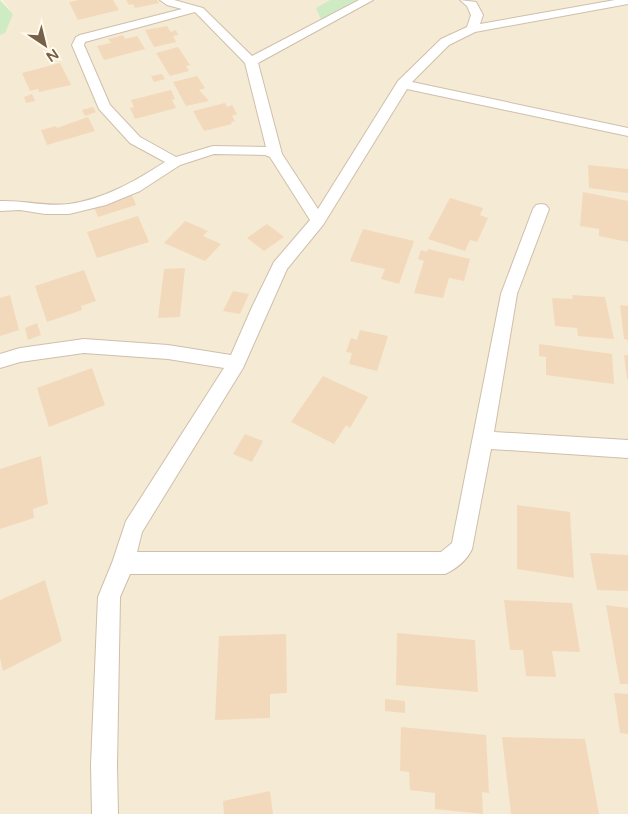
<svg xmlns="http://www.w3.org/2000/svg" width="628" height="814" font-family="'Varela Round',sans-serif">
<style>
.residential{fill:#f5ead3}
.green{fill:#ceebc3}
.building{fill:#f3d9bc}
.lines{fill:none;stroke-linecap:round;stroke-linejoin:round}
.minor-casing{stroke:#cfbfab;stroke-width:2}
.minor{fill:#fff;fill-rule:evenodd}
</style>
<rect width="100%" height="100%" fill="#fdf7e5"/>
<path class="residential" d="M2,0H628V814H0V35L13,14Z"/>
<path class="green" d="M0,0L13,14L5,33L0,35Z
M330,0H357L321,19L316,8Z"/>
<path class="building" d="M79,0H113L119,10L78,20L69,2Z
M126,0H157L159,3L135,8L133,4L129,5Z
M167,26L171,32L176,30L178,35L173,36L176,42L154,47L145,30Z
M123,35L125,39L137,36L145,49L104,60L97,46L111,43L108,39Z
M178,47L190,65L186,66L189,71L170,76L156,53Z
M60,63L71,85L39,92L38,89L30,91L22,73Z
M162,74L165,79L154,82L151,76Z
M197,76L205,88L199,90L209,101L186,106L173,82Z
M171,90L175,99L172,100L176,108L135,119L130,108L134,107L131,100Z
M32,94L35,101L26,103L24,97Z
M225,103L227,107L232,105L237,114L232,116L235,121L231,122L232,124L204,131L193,111Z
M93,107L96,112L85,116L82,110Z
M88,117L95,131L47,145L41,130L56,126L57,128Z
M588,165L628,169V193L589,188Z
M583,192L628,201V242L599,236V229L580,226Z
M131,193L136,205L98,217L93,205Z
M450,198L483,208L480,215L488,218L477,242L470,240L465,251L428,239Z
M138,216L149,242L97,258L87,232Z
M185,221L208,231L203,236L221,244L205,261L164,243Z
M267,224L284,237L264,251L247,238Z
M363,229L414,241L399,284L381,279L385,269L350,261Z
M428,249L470,259L464,281L449,278L443,298L414,293L424,261L418,259L421,250L427,252Z
M185,268L180,317L158,318L164,269Z
M84,270L96,301L81,306L82,310L47,322L35,286Z
M233,291L249,294L240,314L223,311Z
M10,295L19,330L0,336V298Z
M572,295L605,297L614,339L578,336L577,328L555,326L552,298L573,299Z
M620,305L628,306V340L624,339Z
M37,323L41,335L28,340L25,328Z
M360,330L388,336L377,371L349,364L352,353L346,352L351,338L357,340Z
M539,344L612,354L614,384L546,375V357L539,356Z
M624,355H628V379H627Z
M92,368L105,405L49,427L37,388Z
M323,376L368,397L350,428L346,425L334,444L291,422Z
M245,434L263,441L252,462L233,454Z
M41,456L48,504L33,509L34,518L0,529V469Z
M517,505L570,512L574,578L517,569Z
M590,553L628,555V591L597,590Z
M45,580L62,641L3,671L0,658V600Z
M504,600L572,603L580,652L552,651L556,677L526,676L523,650H510Z
M606,605L628,608V684H620Z
M397,633L475,640L478,692L396,685Z
M286,634L287,693L270,694V718L215,720L219,636Z
M614,693L628,694V734L620,733Z
M385,699L405,701V713L385,711Z
M401,727L486,735L489,793L482,792L483,814L435,809V793L410,790L409,772L400,771Z
M502,737L585,739L599,814H511Z
M270,791L273,814H224L223,801Z"/>
<g class="lines">
<g class="minor-casing">
<path id="minor" d="M160,0H174L203,8L252,56L359,0H373L258,63L282,154L318,209L398,81L441,39L467,27L471,15L467,6L460,0L476,2L483,15L480,24L615,0H628V4L475,32L449,45L412,82L628,128V136L407,89L323,225L287,269L243,368L142,532L137,552H441L452,543L501,294L533,209L536,205L541,204L546,205L549,209L517,294L494,432L628,440V458L491,449L472,549C467,560 456,569 445,574H130L120,597L117,765L118,814H92L91,765L98,597L112,563L126,521L224,368L168,359L84,353L20,362L0,368V354L20,348L84,339L168,345L231,355L252,307L274,262L310,220L270,157L265,155L214,154L180,165L140,191L106,205L69,214H45L20,210L0,211V201C23,200 47,207 69,204C105,199 135,181 165,162L130,143L99,109L72,45L76,37L80,35L182,9L167,5ZM195,12L245,63L266,147L213,146L176,157L140,137L110,105L84,45L85,42Z"/>
</g>
<use href="#minor" class="minor"/>
</g>
<g transform="translate(45 45) rotate(145)" stroke="#fffaec" stroke-width="4" paint-order="stroke">
<path d="M0-4L9 19L0 12L-9 19Z" fill="#776049"/>
<text y="-8" font-size="14" font-weight="bold" text-anchor="middle" fill="#776049">N</text>
</g>
</svg>
